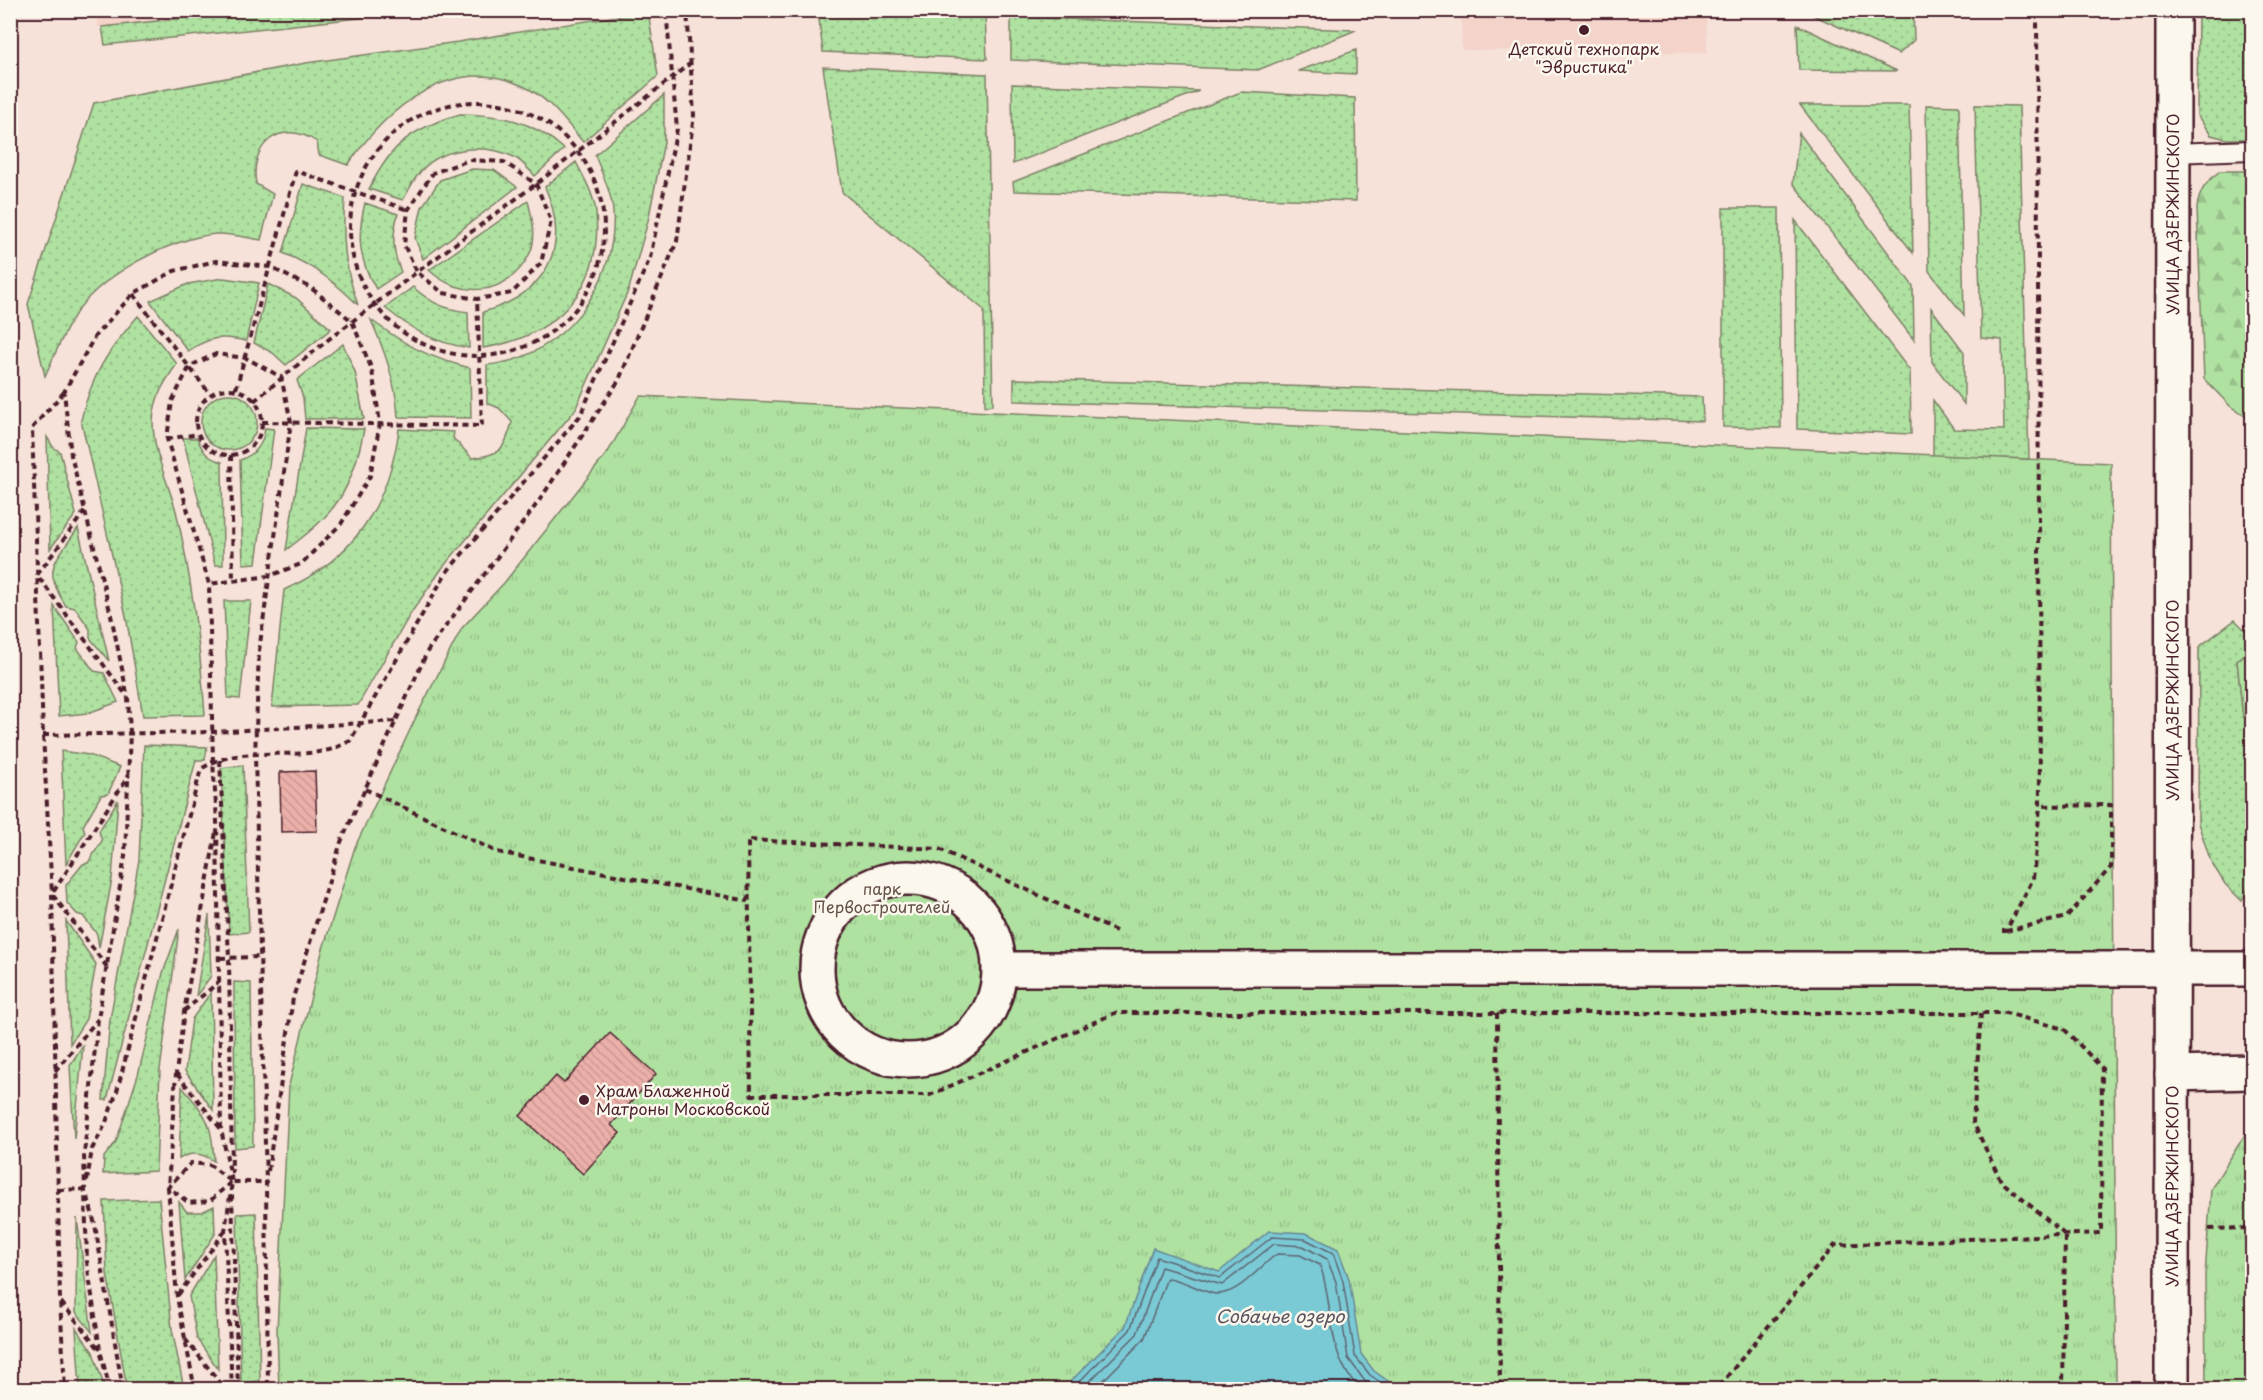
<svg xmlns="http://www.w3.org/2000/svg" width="2263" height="1400" font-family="'Playpen Sans',sans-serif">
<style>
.built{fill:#f3d3ca}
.grass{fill:url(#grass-dots);stroke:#7c8066;stroke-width:1.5}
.forest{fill:url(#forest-firs);stroke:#7c8066;stroke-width:1.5}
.park{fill:url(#park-tufts);stroke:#7c8066;stroke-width:1.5}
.water{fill:#7acad6;stroke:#678692;stroke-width:1.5}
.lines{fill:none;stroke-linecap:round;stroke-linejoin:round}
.shore{stroke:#5d636f;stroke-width:1.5}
.building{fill:url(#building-back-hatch);stroke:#4a1f2b;stroke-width:1.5}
.service-casing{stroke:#4a1f2b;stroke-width:22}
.minor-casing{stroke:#4a1f2b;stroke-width:38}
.secondary-casing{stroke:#4a1f2b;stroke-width:38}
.path{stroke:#4a1f2b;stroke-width:4;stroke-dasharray:6 4.5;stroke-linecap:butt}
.service{stroke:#fbf7ec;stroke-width:18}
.minor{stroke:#fbf7ec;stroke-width:33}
.secondary{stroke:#fbf7ec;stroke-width:33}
.poi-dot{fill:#4a1f2b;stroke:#fbf7ec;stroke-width:2}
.labels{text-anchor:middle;stroke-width:5;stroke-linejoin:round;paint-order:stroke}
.poi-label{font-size:16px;fill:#4a1f2b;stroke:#fbf7ec}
.street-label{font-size:16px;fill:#4a1f2b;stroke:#fbf7ec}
.park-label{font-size:16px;fill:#635048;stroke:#fbf7ec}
.water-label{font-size:18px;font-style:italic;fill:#58525e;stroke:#fbf7ec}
</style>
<defs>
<pattern id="grass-dots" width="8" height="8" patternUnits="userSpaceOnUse" patternTransform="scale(1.5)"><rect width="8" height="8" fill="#afe1a1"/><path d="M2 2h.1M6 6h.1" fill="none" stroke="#98c18b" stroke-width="1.8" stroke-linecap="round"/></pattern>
<pattern id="forest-firs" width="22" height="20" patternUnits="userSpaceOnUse" patternTransform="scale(1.5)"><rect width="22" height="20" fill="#afe1a1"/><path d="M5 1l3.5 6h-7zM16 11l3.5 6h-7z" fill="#98c18b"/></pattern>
<pattern id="park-tufts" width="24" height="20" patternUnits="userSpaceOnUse" patternTransform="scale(1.5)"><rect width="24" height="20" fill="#afe1a1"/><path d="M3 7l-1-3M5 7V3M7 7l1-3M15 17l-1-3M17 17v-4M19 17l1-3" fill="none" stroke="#98c18b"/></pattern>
<pattern id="building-back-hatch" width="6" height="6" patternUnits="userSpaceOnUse" patternTransform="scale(1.5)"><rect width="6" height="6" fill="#ebb0a9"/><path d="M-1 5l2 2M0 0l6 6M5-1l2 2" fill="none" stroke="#cb9792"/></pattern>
</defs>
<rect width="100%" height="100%" fill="#f6e2d8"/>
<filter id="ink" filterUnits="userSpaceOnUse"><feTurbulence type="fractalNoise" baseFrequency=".0167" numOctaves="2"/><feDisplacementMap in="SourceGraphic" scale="12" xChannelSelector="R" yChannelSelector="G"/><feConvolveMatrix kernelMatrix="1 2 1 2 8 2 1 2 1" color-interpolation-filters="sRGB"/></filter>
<g filter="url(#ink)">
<path class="built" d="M97,10H253V11L98,27Z
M1461,11H1706L1707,53L1462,50Z"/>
<path class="grass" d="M260,10H425V11L105,45L102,27Z
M648,11L658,76L583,142C566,122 548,97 523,86C451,53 386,109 348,165L319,155L317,142C281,118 249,144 256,184L273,194L261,240C247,238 230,233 216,234C170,238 96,277 73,318C62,336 54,357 45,376L28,304L94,103L306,63L458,42Z
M818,11L985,15L987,59L823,52Z
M1804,11H1913L1914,40L1899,54Z
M2198,11H2252V139H2227L2211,135L2197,115Z
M1011,17L1356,30L1258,70L1011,60Z
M1797,25L1897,71L1799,70Z
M1356,50V74L1298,71Z
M823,67L987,74L993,405L985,406L984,310L842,192Z
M1012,84L1199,91L1013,164Z
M1241,92L1355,98L1356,201L1014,191L1013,182Z
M664,95V142L648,221L629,289L575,410L443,567L411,613L358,705L272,707L284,590C354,559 389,504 399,429L454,432L453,438L472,458C500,455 505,450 512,422L499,408L487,403V365C562,359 618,285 613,212C612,193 601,172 595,155Z
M1800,105H1909L1913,253Z
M1926,105L1959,106L1964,315L1929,271Z
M1975,105L2019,106L2029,459L1933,456V400L1954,429L2004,430L2002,340L1981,338Z
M460,114C502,115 532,120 564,149L535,176C529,170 522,161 514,157C484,143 438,146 417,176C412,183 408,192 403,200L369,189C392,143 411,129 460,114Z
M1799,133L1913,286L1914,340L1793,183Z
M576,162C584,178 594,194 596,213C603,290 555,337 483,348V312C546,294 572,248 545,187Z
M472,169L494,170L517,187L423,259L415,238L422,207L440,180Z
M303,184L345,198C342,240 344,265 358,305C335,282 314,266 283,253Z
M528,201C532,217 538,239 529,255C508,296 461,300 429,270Z
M365,203L398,214C392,235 392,251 401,272L376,289C358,259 357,235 365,203Z
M1723,208H1779L1781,428L1723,427Z
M1795,220L1910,371L1911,434L1797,429Z
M223,278L259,283L246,341C220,335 210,337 188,351L150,301L188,284Z
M268,284L296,298L331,329L286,365L273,353L254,343Z
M413,287C431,303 444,309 468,312L469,348C432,342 414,331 385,308Z
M1931,308L1964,352V404L1932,362Z
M138,316L177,364C164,382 154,398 153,422C153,452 168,482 176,511C192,578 200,646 205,715L143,716L126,616L81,420C92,374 108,351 138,316Z
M371,320C407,346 427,357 470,368L471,418L398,417C396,382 385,352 371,320Z
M343,344L355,372L364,419H305L303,398L297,380Z
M1014,379L1702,397L1703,421L1014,401Z
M201 422a28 28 0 1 1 56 0a28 28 0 1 1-56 0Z
M265,428L274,429L256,563L243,564L240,460C256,454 263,445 265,428Z
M306,428L364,429C352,491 337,512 286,550Z
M47,437L53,447L60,452L76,514L50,549Z
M183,438H197C203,452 207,458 222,462L223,565H215Z
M78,528L109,661L90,638V629L75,608L66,606C41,567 55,563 78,528Z
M224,601H251L240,699L228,698Z
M54,606L79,642L77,648L94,671L104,673L118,702L88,713L59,716Z
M2235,620L2252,637V648L2237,661L2243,716L2252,722V881L2242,901L2225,884L2211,862L2198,823L2199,647Z
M144,745L207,747L205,760H196L107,1100H103L110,1019L139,860Z
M61,751L89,755L120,767L108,794L101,795L83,826L85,832L66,864Z
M243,765L249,932L229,934L221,768Z
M118,800L112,879L99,948L97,934L83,916L77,914L67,903L66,885L83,864L88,863L102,841L99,831Z
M209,915L211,976L196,996Z
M66,921L96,964L86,1019L70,1044Z
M179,929L160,1070L156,1171L103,1174L104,1157L116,1142L138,1075L163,973Z
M234,982L251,983L253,1146L235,1148Z
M211,992L213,1110L185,1071L192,1019Z
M83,1045L74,1139L70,1065Z
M182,1087C207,1116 212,1122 214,1161C201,1153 192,1151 179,1159Z
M159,1199L172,1329L184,1389H127L107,1273L104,1201Z
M179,1202L187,1212H202L214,1206L215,1234L185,1280Z
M256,1213L260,1381L241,1383L237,1214Z
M77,1218L92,1332L76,1312Z
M214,1255L218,1369L197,1339L189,1296Z
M76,1328L93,1352L105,1389H80Z"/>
<path class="forest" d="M2220,171H2252V421L2230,406L2204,379L2197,208C2199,191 2206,182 2220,171Z
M2252,648V722L2243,717L2237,661Z"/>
<path class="park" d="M640,396L2111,463L2116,1389L279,1390L277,1331L289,1085L322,952L355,847L417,715L462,628L504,583L608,452Z
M2252,1130V1389H2206L2205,1276L2211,1189L2244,1136Z"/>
<path class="water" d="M1269,1231L1306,1233L1338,1249L1349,1279L1361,1354L1374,1371L1399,1389H1072L1070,1382L1125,1327L1153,1248L1219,1272Z"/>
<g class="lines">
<path class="shore" d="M1077,1390L1078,1383L1130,1330L1157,1257L1220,1278L1272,1237L1305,1239L1333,1253L1343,1281L1355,1356L1370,1375L1392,1390
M1085,1390L1086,1385L1137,1334L1161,1267L1222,1285L1274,1244L1303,1246L1327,1259L1336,1282L1348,1358L1364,1380L1378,1390
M1094,1390L1144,1339L1167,1278C1181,1279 1197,1289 1211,1293C1236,1300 1259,1266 1277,1254L1300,1255L1320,1265C1335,1307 1325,1359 1362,1390"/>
</g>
<path class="building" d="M315,771L317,831L281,832L280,772Z
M610,1033L656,1074L611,1125L620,1133L583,1174L520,1116L556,1076L564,1083Z"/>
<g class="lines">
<g class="service-casing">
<path id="service" d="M2173,153L2252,150"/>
</g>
<g class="minor-casing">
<path id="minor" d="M817 969a91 91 0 1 1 182 0a91 91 0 1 1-182 0Z
M1000,969H2172"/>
</g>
<g class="secondary-casing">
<g id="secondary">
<path d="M2172,969H2252"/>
<path d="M2172,1074L2252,1072"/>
<path id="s1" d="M2172,1390L2173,10"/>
</g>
</g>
<path class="path" d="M350 229a127 127 0 1 1 254 0a127 127 0 1 1-254 0Z
M133,294L210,394
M196 422a33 33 0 1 1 66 0a33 33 0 1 1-66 0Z
M236,389L296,171L408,210
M64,392L32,428L43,735L52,894L60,1300L65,1390
M254,401L329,339L417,272L443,293L477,299L512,293L541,263L551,221L536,184L504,162L469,160L433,173L408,210L404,245L417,272L536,184L692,62
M262,422L482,426L477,299
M167,439L198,434
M231,455L233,581
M85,511L37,575L126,695
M43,735L212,732L396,721
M220,760L229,958L232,1173
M365,789L497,852L748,901
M1116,931L939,849L748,840L751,1095H930L1115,1013H2006L2064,1029L2102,1068L2101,1233L1835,1245L1716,1390
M2002,931H2006L2033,879L2040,806L2037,10
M2006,931L2067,917L2111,867V805L2040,806
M220,958L260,957
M107,967L52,894L129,775
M184,1011L220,981
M1497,1013L1500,1390
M1981,1013L1973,1122L2001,1181L2064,1234
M55,1071L98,1019
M177,1074L221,1129
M268,1171L293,998L341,842L428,650L539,501L619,380L677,241L694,115L687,10
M87,1181L92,1149L105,1125L117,1091L201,769C238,744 288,760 329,750C336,748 343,744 350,741L446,573L580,416L650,258L677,129L666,10
M231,1182L210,1201L189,1203L168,1187L191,1163L210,1165L232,1182H266
M59,1190L86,1189
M232,1195L238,1390
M88,1197L95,1225L123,1390
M2209,1229L2252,1228
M178,1295L225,1231
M61,1302L100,1350
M185,1339L226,1390
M110,1390L100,1350L87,1262L84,1154L98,1019L125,856L130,732L128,698L111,615L71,455L64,392L95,336L133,294L174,271L216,261L270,267L311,288L352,321L372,370L380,423L370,476L341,524L301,564L269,576L209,584
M195,1390L177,1297L168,1187L176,1073L184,1012L216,832
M232,1390L225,1231L232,1182L221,1129L217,821L213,761L209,584L167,439L172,401L190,366L216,354L246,358L281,377L291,422L259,651L255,755L266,1183L268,1390
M2063,1390L2065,1235"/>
<use href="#service" class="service"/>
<use href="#minor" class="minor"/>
<use href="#secondary" class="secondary"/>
</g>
</g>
<g class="poi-dot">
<circle cx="1584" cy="30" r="6"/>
<circle cx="584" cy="1100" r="6"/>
</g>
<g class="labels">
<g class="poi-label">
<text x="1584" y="55">Детский технопарк<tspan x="1584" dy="18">"Эвристика"</tspan></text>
<text x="596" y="1097" text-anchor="start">Храм Блаженной<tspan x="596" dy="18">Матроны Московской</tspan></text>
</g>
<g class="street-label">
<text dy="6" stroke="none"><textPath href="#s1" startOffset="1176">УЛИЦА ДЗЕРЖИНСКОГО</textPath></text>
<text dy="6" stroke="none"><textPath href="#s1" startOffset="690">УЛИЦА ДЗЕРЖИНСКОГО</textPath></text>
<text dy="6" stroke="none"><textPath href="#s1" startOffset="204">УЛИЦА ДЗЕРЖИНСКОГО</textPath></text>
</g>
<g class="park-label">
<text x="882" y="895">парк<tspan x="882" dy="18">Первостроителей</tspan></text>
</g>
<g class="water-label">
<text x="1280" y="1323">Собачье озеро</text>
</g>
</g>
<rect width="2263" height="1400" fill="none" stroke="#fbf7ec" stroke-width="36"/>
<rect x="18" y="18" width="2227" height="1364" fill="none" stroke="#4a1f2b" stroke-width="2" filter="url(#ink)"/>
</svg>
